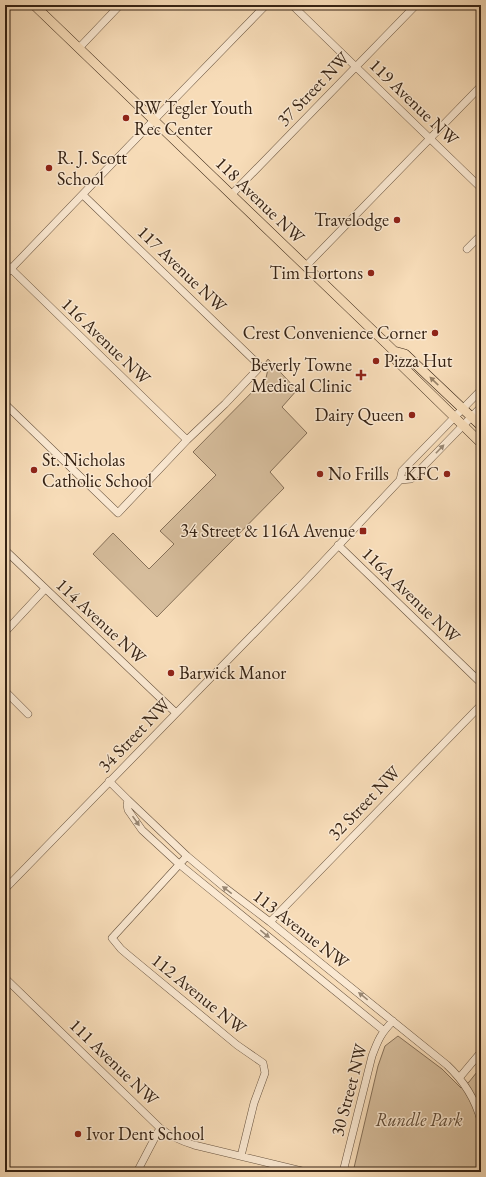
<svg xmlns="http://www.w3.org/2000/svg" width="486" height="1177" font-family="'EB Garamond',serif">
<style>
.green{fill:#d6bd9c;stroke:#867058}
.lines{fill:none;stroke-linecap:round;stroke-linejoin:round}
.minor-casing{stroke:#66513d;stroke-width:8}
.major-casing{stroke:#362314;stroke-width:10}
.minor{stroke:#fae8d1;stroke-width:7}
.major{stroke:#f7dcb8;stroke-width:9}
.oneway{fill:#968066}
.oneway2{fill:#988672}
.poi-dot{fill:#8f2418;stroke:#fae8d1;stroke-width:1.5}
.labels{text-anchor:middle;stroke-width:3;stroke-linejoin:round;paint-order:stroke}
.street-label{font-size:18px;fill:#362314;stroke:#fae8d1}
.poi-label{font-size:18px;fill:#362314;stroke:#fae8d1;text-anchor:start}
.park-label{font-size:18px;font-style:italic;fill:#5e4a36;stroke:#fae8d1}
</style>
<rect width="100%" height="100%" fill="#f7dcb8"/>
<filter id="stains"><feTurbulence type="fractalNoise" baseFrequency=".005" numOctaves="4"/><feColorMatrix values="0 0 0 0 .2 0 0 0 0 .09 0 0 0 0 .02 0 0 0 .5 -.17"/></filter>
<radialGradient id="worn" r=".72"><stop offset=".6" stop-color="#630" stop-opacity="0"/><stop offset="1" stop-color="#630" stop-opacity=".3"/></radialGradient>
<path class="green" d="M268,359L297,390L282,407L307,433L270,472L284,488L157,617L93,554L113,533L149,569L174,544L160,531L216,475L193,452L266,378L268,369L265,363Z
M398,1036L442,1069L461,1088L469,1082L481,1067V1172H353L378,1066L385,1046Z"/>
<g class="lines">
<g class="minor-casing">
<path id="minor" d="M292,5L481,188
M79,48L120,5
M232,194L416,5
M467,249L481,235
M5,263L187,440
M306,266L481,86
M5,275L154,120L266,5
M5,404L118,513L187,440L225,404L257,370L259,366L256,362L83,195
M400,480L411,479L481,407
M338,545L481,683
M5,550L176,713
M5,632L45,589
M5,691L28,714
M109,781L128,800
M187,856L112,938L121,949L128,955L237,1045L263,1063L265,1073L254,1103L241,1156
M5,889L307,579L400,480L402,471L481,390
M270,922L481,705
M5,978L160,1128C170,1136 181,1141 194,1145L306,1172
M383,1030L179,864L142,830L128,810L127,805L128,800L187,856L224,887L270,922L447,1065C464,1081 475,1098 481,1121
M460,1077L481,1052
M137,1172L160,1128
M343,1172L372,1056C378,1040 381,1033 393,1021"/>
</g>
<g class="major-casing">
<path id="major" d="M34,5L394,351L405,354L481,426
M394,351L396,360L481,443"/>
</g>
<use href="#minor" class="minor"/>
<use href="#major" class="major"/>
</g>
<defs><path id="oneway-solid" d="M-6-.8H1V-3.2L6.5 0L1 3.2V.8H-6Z"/></defs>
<use class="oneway" href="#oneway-solid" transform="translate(434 381) rotate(-136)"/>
<g class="oneway2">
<use href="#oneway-solid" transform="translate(440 449) rotate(-46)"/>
<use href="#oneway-solid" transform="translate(136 821) rotate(55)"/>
<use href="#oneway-solid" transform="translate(227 890) rotate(-142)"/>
<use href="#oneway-solid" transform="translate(265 934) rotate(39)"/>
<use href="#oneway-solid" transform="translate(363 996) rotate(-141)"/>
</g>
<g class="poi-dot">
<circle cx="126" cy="118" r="4"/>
<circle cx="49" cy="168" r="4"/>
<circle cx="397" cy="220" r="4"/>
<circle cx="371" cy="273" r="4"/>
<circle cx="435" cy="333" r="4"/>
<circle cx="376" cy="361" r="4"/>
<path d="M359 369h4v4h4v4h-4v4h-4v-4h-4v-4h4z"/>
<circle cx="412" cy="415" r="4"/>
<circle cx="34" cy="470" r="4"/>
<circle cx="320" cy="474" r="4"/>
<circle cx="447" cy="474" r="4"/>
<rect x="359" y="527" width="8" height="8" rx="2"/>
<circle cx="171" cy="673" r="4"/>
<circle cx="78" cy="1134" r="4"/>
</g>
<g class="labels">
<g class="street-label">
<text transform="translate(313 89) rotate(-46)" y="6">37 Street NW</text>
<text transform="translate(414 102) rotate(44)" y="6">119 Avenue NW</text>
<text transform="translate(260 200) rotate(44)" y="6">118 Avenue NW</text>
<text transform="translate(182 269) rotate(44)" y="6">117 Avenue NW</text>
<text transform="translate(106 341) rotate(44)" y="6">116 Avenue NW</text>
<text transform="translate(411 595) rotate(44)" y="6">116A Avenue NW</text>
<text transform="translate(101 621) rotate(43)" y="6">114 Avenue NW</text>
<text transform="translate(134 735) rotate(-46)" y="6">34 Street NW</text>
<text transform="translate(364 803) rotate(-46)" y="6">32 Street NW</text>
<text transform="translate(301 929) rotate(38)" y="6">113 Avenue NW</text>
<text transform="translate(199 994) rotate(39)" y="6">112 Avenue NW</text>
<text transform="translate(114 1062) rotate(44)" y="6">111 Avenue NW</text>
<text transform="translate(349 1090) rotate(-75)" y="6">30 Street NW</text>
</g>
<g class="poi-label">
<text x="134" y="114">RW Tegler Youth<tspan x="134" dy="21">Rec Center</tspan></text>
<text x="57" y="164">R. J. Scott<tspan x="57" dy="21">School</tspan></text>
<text x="389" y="226" text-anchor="end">Travelodge</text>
<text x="363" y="279" text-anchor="end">Tim Hortons</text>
<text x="427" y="339" text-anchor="end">Crest Convenience Corner</text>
<text x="384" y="367">Pizza Hut</text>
<text x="352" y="371" text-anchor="end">Beverly Towne<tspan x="352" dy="21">Medical Clinic</tspan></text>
<text x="404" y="421" text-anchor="end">Dairy Queen</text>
<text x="42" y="466">St. Nicholas<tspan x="42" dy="21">Catholic School</tspan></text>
<text x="328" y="480">No Frills</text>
<text x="439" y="480" text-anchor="end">KFC</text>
<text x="355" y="537" text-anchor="end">34 Street &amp; 116A Avenue</text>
<text x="179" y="679">Barwick Manor</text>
<text x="86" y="1140">Ivor Dent School</text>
</g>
<g class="park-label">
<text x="419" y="1126">Rundle Park</text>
</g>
</g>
<rect width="486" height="1177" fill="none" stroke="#f7dcb8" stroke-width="20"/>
<rect x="6" y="6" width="474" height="1165" fill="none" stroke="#362314" stroke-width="2"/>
<rect x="10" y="10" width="466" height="1157" fill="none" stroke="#362314"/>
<rect width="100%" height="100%" filter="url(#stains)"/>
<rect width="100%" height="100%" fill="url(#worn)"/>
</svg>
